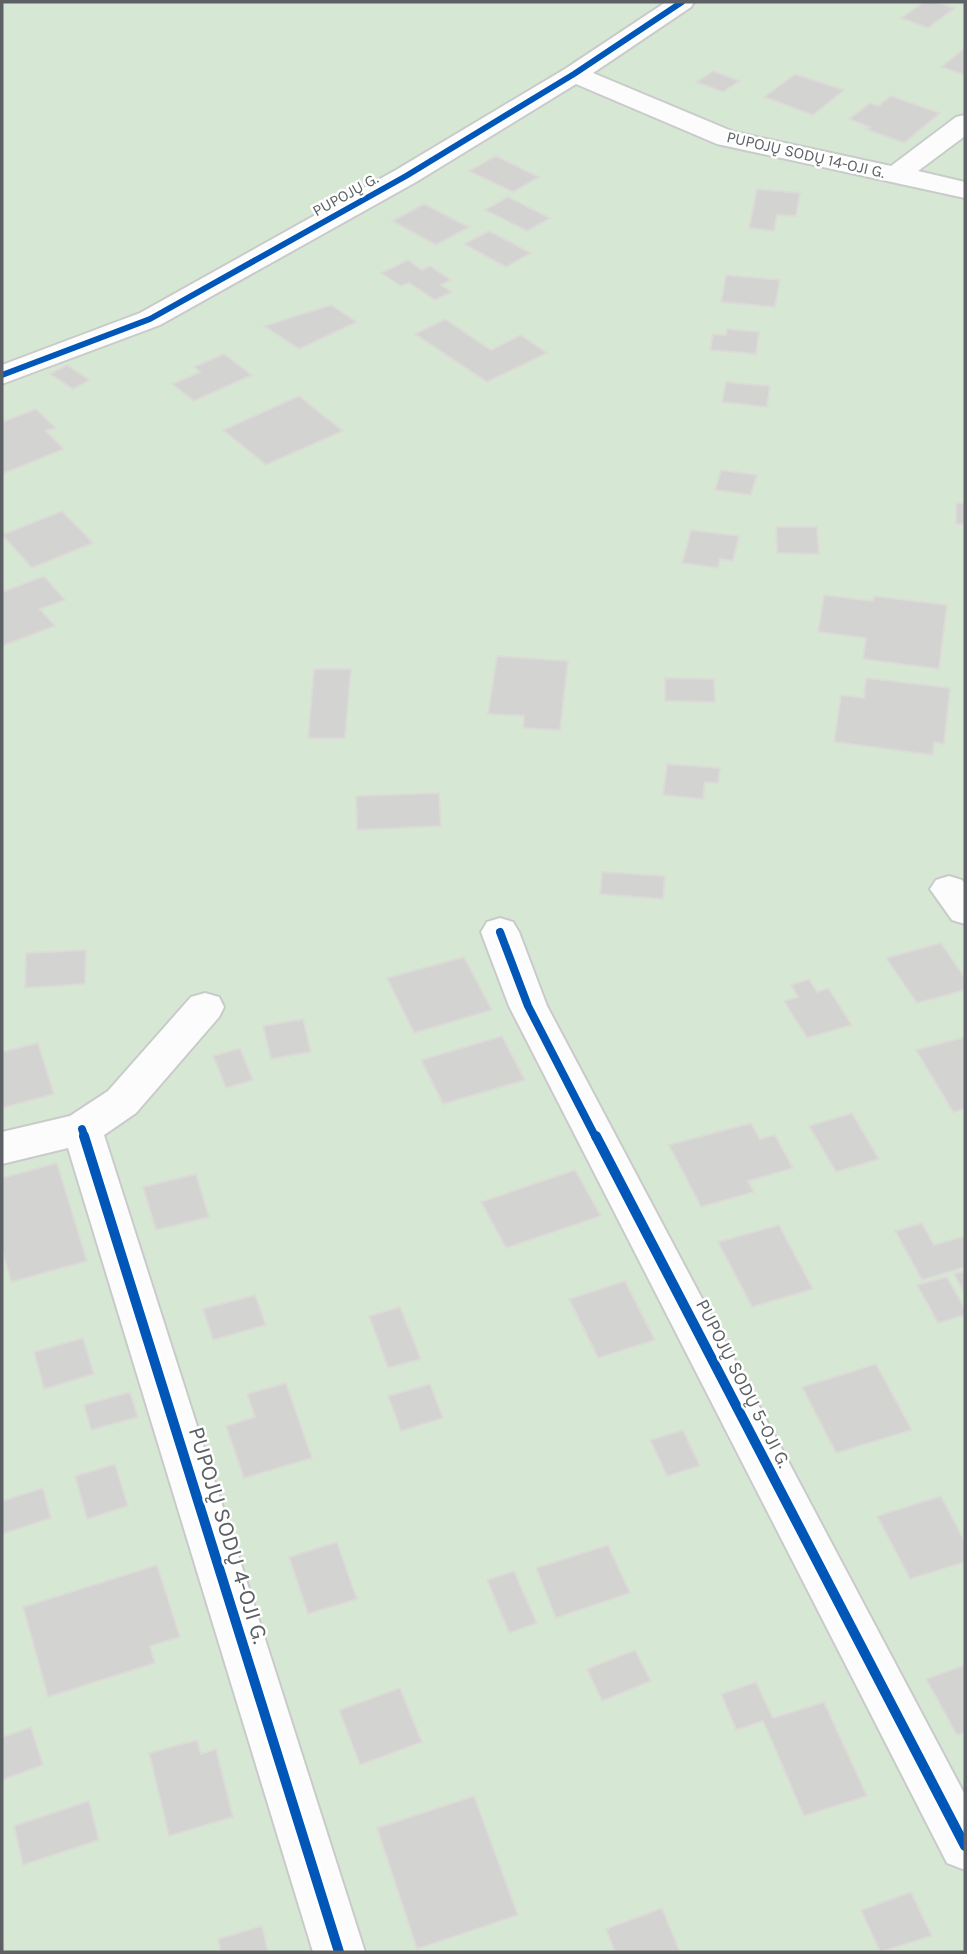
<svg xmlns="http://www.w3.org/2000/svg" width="967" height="1954" font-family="Karla,sans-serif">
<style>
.green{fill:#d6e8d4}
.building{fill:#d3d3d1;stroke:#dcdbd7;stroke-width:2}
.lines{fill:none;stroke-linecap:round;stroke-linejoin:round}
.street-casing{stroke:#c9caca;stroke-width:4}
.street{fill:#fcfcfc;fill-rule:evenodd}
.cycleway-far2-casing{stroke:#fff;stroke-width:10}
.cycleway-far1-casing{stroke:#fff;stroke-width:12}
.cycleway-casing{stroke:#fff;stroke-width:15}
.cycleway-far2{stroke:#0057b8;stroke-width:6}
.cycleway-far1{stroke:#0057b8;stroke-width:8}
.cycleway{stroke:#0057b8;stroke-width:10}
.labels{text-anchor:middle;stroke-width:5;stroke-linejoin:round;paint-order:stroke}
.far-street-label{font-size:16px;fill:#5d6165;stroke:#fff}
.street-label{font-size:19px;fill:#5d6165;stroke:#fff}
.near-street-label{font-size:23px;fill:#5d6165;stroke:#fff}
</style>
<rect width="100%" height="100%" fill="#edece8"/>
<path class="green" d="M2,2H965V1952H2Z"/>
<path class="building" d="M924,2H936L955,8L928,28L901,18Z
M965,48V75L941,67Z
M713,71L740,81L723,92L696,82Z
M795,74L844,90L813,115L764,97Z
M891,96L940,113L904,143L866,129L870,127L849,119L870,103L878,106Z
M496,156L539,177L513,192L469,171Z
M757,189L800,193L796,216L777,215L774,231L749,228Z
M508,197L550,218L527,231L485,210Z
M424,204L469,227L436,245L392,221Z
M489,231L531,253L506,267L464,244Z
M408,260L422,270L430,266L451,280L441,285L452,292L435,300L409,283L401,286L381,273Z
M726,275L780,280L775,307L721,302Z
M331,305L357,322L299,349L264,326Z
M445,319L491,350L521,335L547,353L487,382L415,334Z
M727,329L759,332L756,354L710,350L713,334L726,335Z
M224,354L252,375L194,401L172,384L200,372L194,367Z
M67,365L90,380L73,389L50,374Z
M726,382L770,386L767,407L722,402Z
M299,396L343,431L266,465L223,430Z
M36,409L56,428L46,431L64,449L2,474V422Z
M721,470L757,475L751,495L715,490Z
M956,503H965V524H956Z
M62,511L93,543L32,568L2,535Z
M776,527H817L819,554L777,553Z
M691,530L739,536L733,561L720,559L718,568L682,563Z
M44,576L65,600L40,609L55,626L2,646V592Z
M824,595L873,601L874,596L947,605L939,669L863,659L866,638L818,632Z
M497,656L568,661L560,730L523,728L524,716L488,714Z
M314,669H351L345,738H308Z
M665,678L714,679L715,702L665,701Z
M866,678L950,688L944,744L934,742L933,755L834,742L841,695L864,698Z
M667,764L720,768L718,783L705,782L703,799L663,795Z
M439,793L441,826L357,830L356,796Z
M602,872L665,876L663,899L600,894Z
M941,943L965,978V990L917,1003L886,958Z
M86,950L85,984L25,988L26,953Z
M464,957L492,1010L414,1033L387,978Z
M809,979L817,992L828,988L852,1025L807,1038L784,1001L798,997L791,985Z
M303,1019L311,1052L271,1059L263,1026Z
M502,1036L525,1080L443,1104L421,1060Z
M965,1037V1109L953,1112L916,1050Z
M38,1043L54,1094L2,1108V1052Z
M240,1048L253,1080L226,1088L213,1056Z
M852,1113L879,1159L836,1172L809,1126Z
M751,1123L760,1139L775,1135L793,1168L748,1181L754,1192L701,1207L669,1145Z
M57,1163L87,1261L11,1282L2,1250V1178Z
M575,1170L601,1216L506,1248L481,1202Z
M196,1174L209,1217L156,1230L143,1187Z
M922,1223L934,1245L965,1236V1267L922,1280L895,1231Z
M779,1225L813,1289L752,1307L718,1242Z
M965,1271V1294L954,1274Z
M947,1277L965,1309V1315L938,1323L917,1285Z
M625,1281L655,1340L598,1358L569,1299Z
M255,1295L266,1325L213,1340L203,1309Z
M400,1307L421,1359L388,1368L369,1316Z
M83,1338L94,1374L44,1389L34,1352Z
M876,1364L912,1430L836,1453L802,1387Z
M286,1383L312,1458L244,1478L226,1426L255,1417L247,1394Z
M430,1384L443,1418L401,1431L388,1396Z
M130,1392L138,1417L91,1430L84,1405Z
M683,1430L700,1466L667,1476L650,1440Z
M115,1464L128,1506L87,1519L75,1476Z
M43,1488L51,1518L2,1534V1501Z
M941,1496L965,1542V1562L910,1579L877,1516Z
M337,1542L357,1599L308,1614L289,1557Z
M608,1545L630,1593L556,1618L536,1568Z
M157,1565L180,1637L150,1646L155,1663L48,1697L23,1607Z
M514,1571L537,1623L509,1633L487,1580Z
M635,1650L651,1681L602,1701L587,1669Z
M965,1665V1732L957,1735L926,1679Z
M756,1682L773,1718L824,1702L867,1796L804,1816L763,1721L736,1730L721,1694Z
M400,1688L422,1742L360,1765L339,1710Z
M31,1727L43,1765L2,1780V1737Z
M197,1740L201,1754L216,1749L233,1817L169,1836L149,1753Z
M474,1796L518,1915L417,1949L377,1828Z
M89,1801L99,1840L23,1865L14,1826Z
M911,1892L932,1936L880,1952L861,1910Z
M662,1908L680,1952H615L606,1929Z
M262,1926L268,1952H221L218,1939Z"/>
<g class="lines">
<g class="street-casing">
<path id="street" d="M666,2H694L691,7L593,73L734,132L891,166L956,117L965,115V136L918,171L965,182V198L717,144L576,84L416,182L160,325L2,384V365L140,313L396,170L565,69Z
M949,876L962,880L965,884V924L952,920L930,889L936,880Z
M500,918L513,922L519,932L547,1006L965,1795V1870L947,1863L509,1006L481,932L487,922Z
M205,993L219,997L224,1007L219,1017L136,1113L104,1135L365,1952H313L68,1148L2,1164V1132L70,1116L108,1091L191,997Z"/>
</g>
<use href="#street" class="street"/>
<g class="cycleway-far2-casing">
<path id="cycleway-far2" d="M2,375L150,319L406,176L574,74L682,2"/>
</g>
<g class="cycleway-far1-casing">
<path id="cycleway-far1" d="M500,932L528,1006L596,1138
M82,1129L85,1138"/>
</g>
<g class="cycleway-casing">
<path id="cycleway" d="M84,1136L339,1952
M596,1136L965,1846"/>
</g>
<use href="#cycleway-far2" class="cycleway-far2"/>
<use href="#cycleway-far1" class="cycleway-far1"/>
<use href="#cycleway" class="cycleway"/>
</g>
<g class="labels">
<g class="far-street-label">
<text transform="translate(806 154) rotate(13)" y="6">PUPOJŲ SODŲ 14-OJI G.</text>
<text transform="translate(345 194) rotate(-29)" y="6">PUPOJŲ G.</text>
</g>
<g class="street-label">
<text transform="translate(744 1383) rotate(63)" y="7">PUPOJŲ SODŲ 5-OJI G.</text>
</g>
<g class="near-street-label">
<text transform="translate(229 1535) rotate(73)" y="8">PUPOJŲ SODŲ 4-OJI G.</text>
</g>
</g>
<rect width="967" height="1954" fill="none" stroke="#5d6165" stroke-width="7"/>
</svg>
